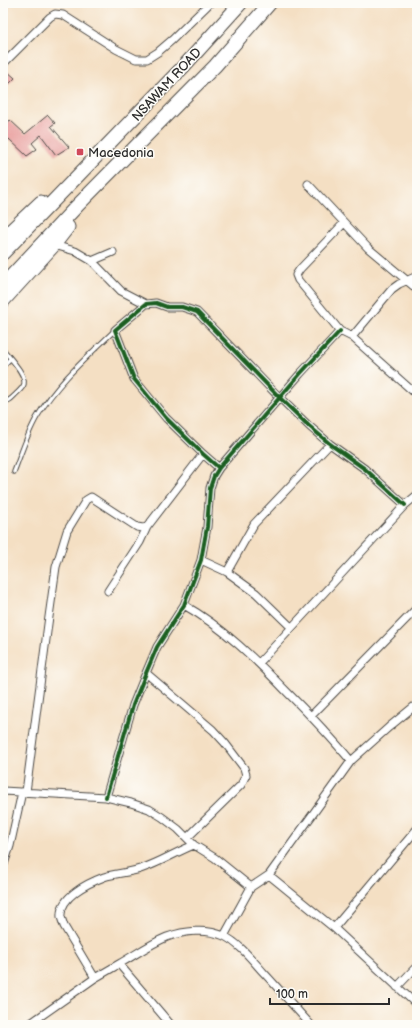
<svg xmlns="http://www.w3.org/2000/svg" width="420" height="1028" font-family="'Balsamiq Sans',sans-serif">
<style>
.building{fill:#e58e8e}
.lines{fill:none;stroke-linecap:round;stroke-linejoin:round}
.lane-casing{stroke:#494642;stroke-width:5.5}
.street-casing{stroke:#494642;stroke-width:9}
.highway-casing{stroke:#494642;stroke-width:15}
.lane{stroke:#fff;stroke-width:3.5}
.street{stroke:#fff;stroke-width:7}
.highway{stroke:#fff;stroke-width:13}
.cycleway-casing{stroke:#fdfcf7;stroke-width:6}
.cycleway{stroke:#1b5e20;stroke-width:4}
.poi-dot{fill:#d1495b;stroke:#fdfcf7;stroke-width:1.5}
.labels{text-anchor:middle;stroke-width:3;stroke-linejoin:round;paint-order:stroke}
.street-label{font-size:13px;fill:#2b2b2b;stroke:#fdfcf7}
.poi-label{font-size:13px;fill:#2b2b2b;stroke:#fdfcf7;text-anchor:start}
</style>
<rect width="100%" height="100%" fill="#fdfcf7"/>
<filter id="ink" filterUnits="userSpaceOnUse"><feTurbulence type="fractalNoise" baseFrequency=".025" numOctaves="2"/><feDisplacementMap in="SourceGraphic" scale="8" xChannelSelector="R" yChannelSelector="G"/><feConvolveMatrix kernelMatrix="1 2 1 2 8 2 1 2 1" color-interpolation-filters="sRGB"/></filter>
<filter id="wash" filterUnits="userSpaceOnUse"><feTurbulence type="fractalNoise" baseFrequency=".012" numOctaves="4" result="noise"/><feDisplacementMap in="SourceGraphic" scale="16" xChannelSelector="R" yChannelSelector="G"/><feGaussianBlur stdDeviation="0.9" result="paint"/><feColorMatrix in="noise" values="0 0 0 0 0 0 0 0 0 0 0 0 0 0 0 0 0 1.4 0 .05"/><feComposite in="paint" operator="in"/></filter>
<g filter="url(#wash)">
<rect width="100%" height="100%" fill="#f4dfc3"/>
<g id="blocks">
<path class="building" d="M7,71L15,78L8,85L3,80V76Z
M48,115L55,123L51,126L69,147L56,155L41,135L32,143L37,149L27,156L9,139L3,145V128L10,120L25,134Z"/>
</g>
</g>
<g filter="url(#ink)">
<use href="#blocks" fill-opacity="0" stroke="#494642" stroke-width="1"/>
<g class="lines">
<g class="lane-casing">
<path id="lane" d="M3,349C9,357 26,374 24,384C23,388 19,391 16,394C12,398 9,402 3,402
M3,366L10,359
M14,472C21,454 27,434 37,417C57,383 87,357 115,330"/>
</g>
<g class="street-casing">
<path id="street" d="M3,64L50,17L55,14L63,15L116,49L136,59H147L158,52L172,40L210,3
M308,184L368,248L417,289
M344,223L300,269L296,275L298,280L340,331L352,337L417,395
M54,245L75,251L92,261L121,291L146,304
M92,261L113,252
M352,337L392,289L399,284L417,276
M219,468L203,454L166,418L134,379L115,330L146,304L156,303L167,307H182L197,312L280,398L309,426L330,444L365,469L405,505
M201,560L227,572L256,593L291,627
M227,572L254,524L330,444
M108,591L140,542L147,527
M184,605C223,627 256,660 287,692C309,714 331,737 351,761
M259,663L405,505L417,495
M146,673L213,730L225,743L244,768L246,775L241,785L187,838
M311,716L417,608
M3,791L106,797L131,803L149,809L162,817L178,829L194,845L215,858L251,887
M26,792L48,624L56,567L67,531L86,500L91,497L137,527L143,528L147,527L203,454
M106,797L133,705L146,673L157,647L184,605L201,560L207,527L210,488L214,476L219,468L300,374L340,331
M3,867L10,846L22,792
M269,875L334,928L417,1005
M334,928L417,829
M224,936L251,887L269,875L351,761L389,727L417,704
M119,964C135,955 150,944 167,937C184,931 206,928 224,936C239,943 253,961 264,973C280,990 295,1008 311,1025
M95,978L64,926C63,923 62,920 61,917C59,897 88,883 104,877C116,873 130,873 143,868C161,862 176,852 194,845
M397,987L417,966
M28,1025L95,978L119,964L171,1025"/>
</g>
<g class="highway-casing">
<path id="highway" d="M3,238L41,202
M3,253L184,66L241,3
M3,285L77,206L215,66L270,3
M3,301L54,245L68,227"/>
</g>
<use href="#lane" class="lane"/>
<use href="#street" class="street"/>
<use href="#highway" class="highway"/>
<g class="cycleway-casing">
<path id="cycleway" d="M219,468L203,454L166,418L134,379L115,330L146,304L156,303L167,307H182L197,312L280,398L309,426L330,444L365,469L405,505
M106,797L133,705L146,673L157,647L184,605L201,560L207,527L210,488L214,476L219,468L300,374L340,331"/>
</g>
<use href="#cycleway" class="cycleway"/>
</g>
</g>
<rect class="poi-dot" x="76" y="148" width="8" height="8" rx="2"/>
<g class="labels">
<g class="street-label">
<text transform="translate(166 84) rotate(-47)" y="5">NSAWAM ROAD</text>
</g>
<g class="poi-label">
<text x="88" y="157">Macedonia</text>
</g>
</g>
<rect width="420" height="1028" fill="none" stroke="#fdfcf7" stroke-width="16"/>
<path d="M270 998v6h119v-6" fill="none" stroke="#2b2b2b" stroke-width="2"/>
<text x="276" y="998" font-size="12" fill="#2b2b2b" stroke="#fdfcf7" stroke-width="3" paint-order="stroke">100 m</text>
</svg>
